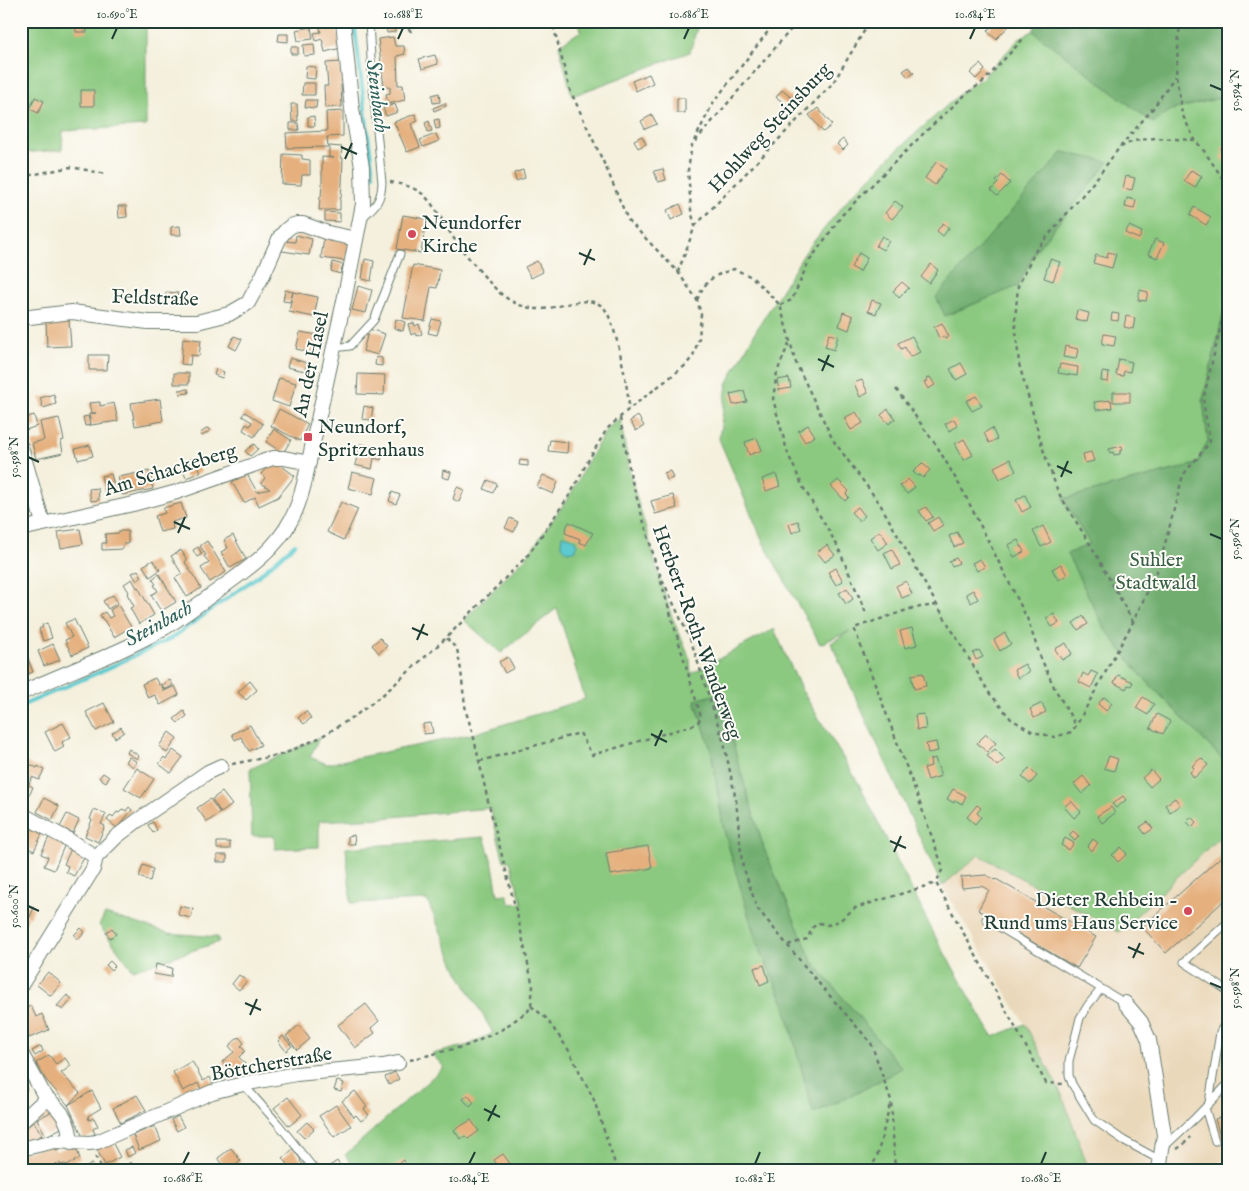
<svg xmlns="http://www.w3.org/2000/svg" width="1249" height="1191" font-family="'IM FELL English',serif">
<style>
.built{fill:#ead8ba}
.green{fill:#8bc980;stroke:#55835a;fill-rule:evenodd}
.forest{fill:#70ad6e;stroke:#487551}
.water{fill:#5dcad0;stroke:#3e8482}
.lines{fill:none;stroke-linecap:round;stroke-linejoin:round}
.stream{stroke:#5dcad0;stroke-width:4}
.building{fill:#e5b07e}
.service-casing{stroke:#6a7c6f;stroke-width:9}
.minor-casing{stroke:#6a7c6f;stroke-width:16}
.path{stroke:#6a7c6f;stroke-width:2.5;stroke-dasharray:4 4;stroke-linecap:butt}
.service{stroke:#fff;stroke-width:7}
.minor{stroke:#fff;stroke-width:14}
.ticks{fill:none;stroke:#1f3d34;stroke-width:2}
.poi-dot{fill:#d1495b;stroke:#fdfcf7;stroke-width:2}
.labels{text-anchor:middle;stroke-width:4;stroke-linejoin:round;paint-order:stroke}
.street-label{font-size:20px;fill:#1f3d34;stroke:#fdfcf7}
.poi-label{font-size:20px;fill:#1f3d34;stroke:#fdfcf7;text-anchor:start}
.park-label{font-size:20px;fill:#3a6047;stroke:#fdfcf7}
.water-label{font-size:21px;font-style:italic;fill:#2e605b;stroke:#fdfcf7}
.neatline{fill:none;stroke:#1f3d34;stroke-width:2}
.ticks-label{font-size:12px;text-anchor:middle;fill:#1f3d34}
</style>
<rect width="100%" height="100%" fill="#fdfcf7"/>
<filter id="ink" filterUnits="userSpaceOnUse"><feTurbulence type="fractalNoise" baseFrequency=".02" numOctaves="2"/><feDisplacementMap in="SourceGraphic" scale="10" xChannelSelector="R" yChannelSelector="G"/><feConvolveMatrix kernelMatrix="1 2 1 2 8 2 1 2 1" color-interpolation-filters="sRGB"/></filter>
<filter id="wash" filterUnits="userSpaceOnUse"><feTurbulence type="fractalNoise" baseFrequency=".0096" numOctaves="4" result="noise"/><feDisplacementMap in="SourceGraphic" scale="20" xChannelSelector="R" yChannelSelector="G"/><feGaussianBlur stdDeviation="1.12" result="paint"/><feColorMatrix in="noise" values="0 0 0 0 0 0 0 0 0 0 0 0 0 0 0 0 0 1.4 0 .05"/><feComposite in="paint" operator="in"/></filter>
<g filter="url(#wash)">
<rect width="100%" height="100%" fill="#f4f0dd"/>
<path class="built" d="M1228,829V1157L1215,1167L1207,1170H1089L1063,1097L1025,1024L942,886L979,855L1119,932Z"/>
<path class="green" d="M21,21H146V126L63,131L62,150L21,153Z
M579,21H699L690,52L572,96L559,45L581,31Z
M1033,31L1153,123L1171,110L1228,96V296L1203,400L1208,441L1197,464L1063,499L1090,544L1067,554L1139,673L1228,765V829L1119,932L979,855L942,886L831,643L850,631L820,644L764,544L719,439L727,384L757,329L806,251L851,196L895,152L962,92L982,78L1021,37ZM1063,152L1108,163L1036,250L1018,286Z
M620,418L631,478L652,550L656,566L672,617L690,659L691,674L774,629L801,689L859,784L936,938L993,1037L1025,1024L1063,1097L1089,1170H355L356,1169L345,1155L444,1067L432,1054L469,1045L493,1033L458,972L427,900L351,903L346,848L484,837L493,865L498,895L507,894L510,904L522,903L510,861H504L490,808L381,818L319,821V847L275,849L274,836H252L250,769L319,738L310,757L327,764L473,734L585,699L557,608L501,653L464,620L528,555L571,494L589,459L607,429ZM720,694L739,766L764,849L812,961L901,1068L859,1092L814,1113L784,1003L756,941L723,827L711,750L695,701Z
M105,914L169,933L217,937L219,942L133,970L99,925Z"/>
<path class="forest" d="M1038,21H1228V96L1171,110L1153,123L1033,31Z
M1063,152L1109,162L1036,250L1018,286L945,316L936,297Z
M1228,296V765L1139,673L1105,629L1067,554L1090,544L1063,499L1197,464L1208,441L1203,400Z
M720,693L739,766L764,849L812,961L902,1068L859,1092L813,1113L784,1003L756,941L723,827L711,750L695,700Z"/>
<path class="water" d="M562,535C572,536 579,540 576,550C568,554 564,550 561,543Z"/>
<g class="lines">
<path class="stream" d="M354,21L373,175
M21,706L102,671L172,638L258,576L295,544"/>
</g>
<g id="blocks">
<path class="building" d="M21,21H30L25,23L26,29L21,30Z
M75,21H86L87,32H76Z
M303,21H310L311,26L304,28Z
M318,21H335L341,48L325,52L322,39L316,41L314,33L321,32Z
M997,21H1009L1011,24L996,39L987,31Z
M394,25L395,32L387,33L386,26Z
M311,27L313,39L298,41L296,30Z
M279,34H288V42L278,41Z
M393,37L395,46H404L405,54L397,56L398,85H403L405,100L388,104L386,94L390,93V87H384L378,39Z
M314,44L315,55L304,56L303,45Z
M291,47H298V54H291Z
M435,55L438,64L422,69L419,59Z
M341,62L343,85H341L342,107L325,108L324,86H328L326,63Z
M980,64L985,70L976,79L970,73Z
M306,66L316,67L315,79L305,78Z
M909,67L914,73L908,77L903,71Z
M649,74L653,83L636,91L632,81Z
M303,83H315V95H302Z
M81,90H94V106H81Z
M782,90L793,99L788,106L776,97Z
M439,93L440,102L433,103L432,95Z
M35,97L44,101L38,113L30,109Z
M677,98H685V113H677Z
M306,100H317L316,108L305,107Z
M445,103L446,106L434,111L433,108Z
M291,104H297L298,121H292Z
M395,104L398,112L386,116L383,108Z
M818,108L832,125L823,132L809,115Z
M343,111V136L327,137L328,147L287,148L286,133L327,131L326,112Z
M415,114L418,121L411,124L420,147L407,152L394,122Z
M652,115L657,124L645,129L641,121Z
M314,116L315,126H308V117Z
M439,119L440,128L436,129L434,120Z
M429,121L432,131L428,132L425,123Z
M290,123H298L299,130H290Z
M436,134L439,141L423,147L420,140Z
M642,136L646,144L638,148L634,140Z
M843,139L848,145L843,150L837,144Z
M1228,145V161L1225,163L1221,156L1224,154L1221,148Z
M329,146L342,147L341,158H343L342,184L341,198H340V210H319L320,197H321L322,184V157L334,158L329,157Z
M283,154L302,155V159L310,160V175H302L301,185L282,184Z
M936,162L946,169L935,185L925,178Z
M663,169L666,180L658,182L654,171Z
M523,170L525,178L516,181L514,173Z
M1191,170L1202,176L1195,188L1184,181Z
M1002,175L1010,183L997,196L991,190L998,183L996,181Z
M1126,176L1135,178L1132,190L1123,188Z
M1127,198L1136,200L1134,209L1125,207Z
M895,201L903,207L892,219L885,213Z
M680,204L684,214L671,220L667,210Z
M118,206H126L127,217L119,218Z
M1194,207L1211,217L1206,225L1190,215Z
M325,212L340,213V222L325,221Z
M403,215L426,219L421,253L397,249Z
M943,223L949,228L943,236L937,231Z
M180,226L181,235H171V227Z
M1129,226L1142,232L1139,239L1125,233Z
M296,235L312,239L309,255L282,251L284,241L295,242Z
M882,236L889,241L883,250L876,246Z
M324,238L349,242L346,261L321,258Z
M1155,239L1164,243L1157,258L1148,254Z
M1108,252L1116,254L1112,268L1093,263L1096,255L1107,258Z
M859,253L867,258L860,272L851,267Z
M365,259L374,261L371,281L362,279Z
M1050,259L1060,262L1053,281L1044,278Z
M537,261L543,272L531,278L525,267Z
M333,262L343,265L340,274L331,271Z
M931,264L938,270L929,283L921,277Z
M413,265L440,270L437,288L431,287L425,321L403,318Z
M902,282L909,288L899,298L893,291Z
M358,286L372,290L366,313L352,310Z
M285,290L293,292L290,302L283,301Z
M1140,290L1148,292L1146,301L1138,300Z
M166,292L178,293L177,300L166,299Z
M293,292L318,297L314,317L289,312Z
M872,300L881,303L876,314L868,311Z
M1077,310L1089,313L1087,322L1075,319Z
M843,312L853,316L849,330L839,326Z
M1112,313L1119,314L1118,321L1111,320Z
M1126,316L1135,318L1133,329L1124,327Z
M396,319L405,322L403,331L394,328Z
M432,319L441,321L437,335L428,333Z
M69,320L71,346L47,347L46,321Z
M414,323L415,326L419,324L422,334L417,336L415,333L411,335L408,324Z
M942,323L949,337L945,339L944,336L939,338L934,327Z
M21,329H24L26,348H21Z
M369,329L385,334L378,355L363,351Z
M300,332L318,335L314,353L296,349Z
M829,334L838,336L834,350L825,347Z
M1104,334L1116,336L1114,346L1102,344Z
M234,336L242,339L236,350L229,346Z
M912,336L920,352L910,357L905,347L901,349L898,343Z
M183,338L201,340L199,356L191,355L190,365L181,364Z
M1065,346L1078,349L1076,359L1063,357Z
M89,355H108L107,370H89Z
M376,357L382,358V366L375,365Z
M290,358L307,363L305,371L287,367Z
M1119,359L1132,362L1130,372L1124,371L1123,376L1116,375Z
M961,363L967,374L956,380L950,369Z
M1060,364L1078,367L1077,376L1058,373Z
M216,369L224,372L222,378L214,375Z
M1102,372L1109,373L1108,382L1101,381Z
M174,373H189V384H174Z
M358,374L385,375L384,395L357,394Z
M930,377L935,385L928,389L924,382L927,381L926,379Z
M279,378L296,383L289,407L272,401Z
M789,378L791,388L779,390L777,380Z
M862,380L868,393L860,397L854,383Z
M188,389L189,393L180,394L179,390Z
M744,391L747,402L733,405L730,394Z
M1113,392H1130V402H1113Z
M54,394L56,404L43,408L40,398Z
M976,396L982,406L972,411L966,401Z
M160,399L163,421L135,426L131,403Z
M1111,400L1112,408L1096,410L1094,402Z
M100,402V406L114,403L118,421L91,425L89,414L96,413H91L89,403Z
M364,406L373,408L371,420L362,419Z
M279,409L308,424L300,441L271,426Z
M888,409L895,419L889,424L881,415Z
M245,412L263,424L254,437L243,430L246,424L250,426L252,422L242,416Z
M856,412L863,423L851,430L844,418Z
M34,415L37,426L23,431L21,424V419Z
M88,416L90,425L85,426L83,417Z
M638,416L644,426L636,431L630,421Z
M59,418L64,440L61,441L63,453L36,459L32,443L44,440L40,422Z
M954,419L958,426L949,431L945,424Z
M808,425L815,436L805,442L798,431Z
M208,428L210,431L202,436L200,433Z
M992,428L997,439L989,443L984,433Z
M274,429L291,440L283,453L266,442Z
M757,438L762,450L749,455L745,442Z
M964,439L973,455L964,460L955,444Z
M550,440L568,442L567,453L548,451Z
M254,444L258,449L250,456L245,451Z
M360,444L383,449L381,460L374,458L372,469L355,465Z
M90,445L93,456L78,460L75,449Z
M1122,446L1123,450L1120,451V454L1114,455L1113,452L1110,453L1109,449Z
M1091,452L1094,461L1085,463L1083,454Z
M195,458L201,472L186,478L180,463Z
M1010,459L1016,471L1000,479L994,467Z
M274,460L295,476L278,497L259,506L255,497L244,503L232,482L247,474L257,492L270,489L261,483L265,478L261,474Z
M520,460L528,461V466L519,465Z
M922,463L930,470L923,478L920,475L917,476L913,472Z
M443,470L451,472L449,479L442,477Z
M149,471L153,489L122,495L118,477Z
M670,471L673,478L667,480L664,473Z
M352,472L377,478L373,494L348,488Z
M111,474L115,489L105,492L101,476Z
M776,474L780,486L766,491L762,479Z
M543,475L558,482L553,494L537,487Z
M908,479L915,487L907,494L900,486Z
M488,480L497,484L493,493L484,489Z
M838,480L849,491L846,494L849,497L845,501L831,486Z
M457,487L464,490L459,502L453,499Z
M98,488L99,500L91,501L89,489Z
M392,492L400,495L396,504L389,501Z
M673,495L677,508L655,514L651,501Z
M1025,495L1031,507L1022,512L1016,500Z
M341,502L358,509L344,540L327,532Z
M181,503L186,518L172,522L173,529L160,532L155,516L165,513L163,508Z
M858,507L865,516L859,521L851,512Z
M926,507L933,517L926,521L919,511Z
M938,517L943,525L933,531L928,523Z
M510,518L518,522L514,532L505,528Z
M798,521L801,529L792,533L789,524Z
M569,522L593,533L586,545L579,542L580,539L565,533L566,531L565,530Z
M1043,526L1051,542L1041,547L1033,531Z
M80,529L83,544L61,548L58,532Z
M119,531H128V544H123V549L102,550V543H106L105,534L119,533Z
M880,531L888,543L878,550L870,538Z
M957,532L963,543L954,547L949,536Z
M233,535L246,559L230,568L221,552L228,548L224,540Z
M1018,540L1024,552L1014,557L1008,545Z
M207,541L226,572L210,582L201,568L209,563L204,556L206,555L200,546Z
M827,545L835,555L825,562L817,552Z
M198,547L202,554L197,557L193,550Z
M892,549L900,565L892,569L884,553Z
M181,550L187,560L185,562L201,588L187,597L175,578L182,574L171,556Z
M956,558L959,563L952,566L949,561Z
M980,559L985,567L977,571L972,563Z
M153,560L160,570L150,577L143,566Z
M1061,564L1067,575L1058,580L1052,569Z
M836,568L843,581L836,585L828,572Z
M138,570L142,577L137,581L132,573Z
M159,574L176,602L161,611L151,595L158,591L154,585L156,584L152,579Z
M132,579L137,588L138,587L154,615L139,624L130,608L134,606L127,594L129,592L124,584Z
M906,581L912,594L902,598L896,586Z
M847,588L853,599L846,604L839,593Z
M973,590L978,599L971,603L966,594Z
M113,595L118,603L108,609L103,601Z
M118,605L131,627L114,637L104,620H103L100,615L105,612L109,618L113,616L110,610Z
M1054,614L1059,623L1052,627L1046,618Z
M1083,616L1088,624L1078,630L1073,623Z
M74,619L88,648L72,655L65,640L72,637L65,623Z
M47,623L52,638L43,641L39,629L43,627L42,625Z
M912,628L917,645L905,648L900,631Z
M1005,633L1011,644L1000,651L994,640Z
M21,634L27,647L24,648L33,672L21,677Z
M380,638L387,646L379,653L372,645Z
M1066,643L1072,654L1062,660L1055,649Z
M53,644L60,660L44,666L38,651Z
M979,650L983,657L976,660L973,653Z
M508,657L514,668L505,673L499,662Z
M1025,664L1029,672L1018,678L1014,670Z
M1091,671L1098,674L1091,688L1079,682L1083,673L1088,676Z
M923,673L926,686L914,689L911,675Z
M1118,675L1133,682L1131,686L1128,685L1126,689L1114,683Z
M155,678L159,685L161,684L164,691L175,686L179,695L160,705L155,695L148,698L142,684Z
M170,680L173,685L165,690L162,685Z
M250,681L257,690L246,700L238,692Z
M1104,697L1112,703L1106,711L1098,704Z
M1143,697L1154,704L1148,715L1136,708Z
M104,703L114,722L96,731L86,712Z
M1042,703L1046,712L1034,718L1030,709Z
M184,711L187,716L178,723L174,719Z
M306,711L311,718L304,724L298,718Z
M924,714L926,729L917,730L915,715Z
M1157,714L1170,721L1163,734L1150,728Z
M63,723L71,737L62,742L64,747L55,752L45,732Z
M431,723L433,733L424,734L423,724Z
M250,725L261,745L249,751L241,737L235,740L232,734Z
M121,727L124,732L115,738L112,733Z
M169,732L177,738L167,753L159,746Z
M986,734L996,743L987,752L977,743Z
M936,742L938,751L928,753L926,744Z
M129,749L139,756L137,759L127,753Z
M995,749L1005,759L997,766L987,756Z
M173,750L183,757L171,773L159,764L164,757L166,759Z
M1109,756L1118,759L1114,771L1104,768Z
M129,757L137,762L133,767L126,762Z
M935,758L941,776L928,780L924,768L931,766L930,760Z
M1201,758L1208,765L1194,778L1190,772L1194,768L1192,766Z
M21,760L37,768L38,766L44,770L39,780L32,777L29,784L21,780Z
M137,768L154,779L141,798L124,788Z
M1029,768L1037,776L1030,784L1022,777Z
M1151,770L1159,779L1150,787L1142,778Z
M103,773L109,777L106,782L99,778Z
M1083,776L1091,786L1082,794L1074,784Z
M23,782L33,787L30,794L21,790V786Z
M953,789L966,796L962,804L955,800L954,803L947,799Z
M222,792L232,805L221,813L212,799Z
M1123,796L1126,800L1116,808L1112,804Z
M44,798L59,806L52,820L37,812Z
M1175,798L1180,805L1170,812L1165,805Z
M210,799L220,813L207,822L197,808Z
M1071,801L1081,812L1074,818L1064,807Z
M977,805L981,808L977,813L981,817L975,824L967,817Z
M129,807L132,810L117,828L107,820L111,815L113,817L117,812L119,813L123,809L126,811Z
M1111,807L1115,813L1102,823L1097,816Z
M94,809L106,814L101,824L105,826L98,842L85,836L92,820L90,819Z
M67,814L79,820L73,833L60,827Z
M1191,817L1196,822L1192,827L1186,821Z
M153,822L157,830L153,833L148,825Z
M1148,822L1153,829L1145,834L1140,827Z
M25,825L42,834L34,851L21,844V833Z
M1073,831L1079,836L1075,841L1069,835Z
M354,835L355,844H348V836Z
M49,837L65,844L54,870L44,866L48,857L41,854Z
M1065,838L1074,843L1069,850L1061,845Z
M1093,839L1098,843L1092,851L1087,847Z
M217,842H230V849H217Z
M648,846L652,868L610,875L606,853Z
M1121,847L1127,854L1118,862L1112,855Z
M71,849L85,856L74,876L66,872L68,866L64,864Z
M1224,854L1228,858V897L1166,953L1142,927Z
M217,855H227V862H217Z
M143,865L153,869L150,881L139,877Z
M986,875L995,880L996,879L1096,937L1077,968L978,910L989,890L981,886L962,888L961,877Z
M21,902L34,908L30,917L21,912Z
M180,906L193,909L191,918L178,915Z
M21,914L28,917L23,928L21,927Z
M81,928L85,932L78,940L74,935Z
M112,928L116,934L110,938L106,932Z
M110,961L115,966L111,970L106,965Z
M156,964L172,968L171,977L154,974Z
M764,965L769,981L760,985L754,968Z
M48,972L61,983L51,996L37,985Z
M239,975L247,981L239,990L232,984Z
M67,995L72,999L63,1010L57,1006Z
M366,1004L379,1021L371,1028L375,1033L355,1048L338,1025Z
M31,1006L36,1017L42,1014L49,1030L29,1038L22,1022L24,1020L21,1013V1010Z
M299,1025L310,1039L297,1050L286,1036Z
M283,1036L292,1046L286,1051L278,1041Z
M239,1037L244,1043L241,1046L245,1051L239,1057L245,1064L233,1074L222,1062L234,1052L229,1046Z
M41,1046L43,1051L35,1056L32,1051Z
M49,1055L56,1064L65,1058L71,1066L61,1073L80,1093L68,1105L92,1091L101,1108L88,1116L89,1120L94,1118L98,1126L93,1129L95,1134L84,1139L68,1105L46,1080L36,1063Z
M192,1061L203,1081L210,1077L213,1084L201,1089L198,1083L183,1091L173,1072Z
M395,1072L399,1079L389,1085L385,1077Z
M21,1074L26,1083L24,1084L27,1090L21,1093Z
M337,1081L344,1083L341,1092L334,1090Z
M355,1091L367,1107L364,1109L369,1115L361,1121L356,1115L354,1117L342,1101Z
M137,1095L146,1110L121,1123L113,1108Z
M468,1095L474,1103L470,1107L463,1099Z
M288,1097L302,1115L289,1126L274,1108Z
M336,1105L351,1126L334,1137L319,1116Z
M57,1109L65,1126L46,1136L37,1119Z
M1228,1115V1140L1222,1142L1215,1119Z
M178,1116L184,1127L177,1131L171,1120Z
M471,1120L479,1131L468,1139L465,1136L460,1139L454,1130Z
M34,1122L42,1135L25,1144L21,1137V1130Z
M307,1122L314,1129L304,1138L297,1131Z
M155,1126L161,1141L139,1150L133,1135Z
M111,1140L120,1157L105,1165L96,1148Z
M75,1144L80,1159L74,1160L75,1162L66,1165L65,1164L60,1165V1163L42,1170H34L32,1164L21,1168V1153L53,1145L56,1151Z
M132,1147L135,1153L128,1157L125,1150Z
M231,1148L241,1161L229,1170H227L218,1158Z
M293,1149L301,1160L300,1161L305,1167L301,1170H294L292,1167L291,1168L283,1158Z
M503,1154L511,1165L504,1170H500L494,1160Z
M403,1160L408,1168L405,1170H393L392,1168Z
M337,1161L343,1170H330L328,1167Z
M131,1162L137,1170H122L121,1168Z
M93,1163L97,1170H82Z"/>
</g>
</g>
<g filter="url(#ink)">
<use href="#blocks" fill-opacity="0" stroke="#6a7c6f" stroke-width="1"/>
<g class="lines">
<g class="service-casing">
<path id="service" d="M362,218C375,206 381,202 382,183L372,77L369,21
M333,348L350,346L374,320L400,254
M986,919L1125,1003
M1228,922L1184,962L1228,991
M1101,989L1088,1005L1080,1018L1077,1030L1069,1061V1075L1072,1084L1094,1120L1123,1140L1160,1160
M243,1084L279,1125L315,1170
M1209,1103L1220,1032L1228,1018
M1205,1108L1215,1141
M1163,1148L1195,1118L1228,1084"/>
</g>
<g class="minor-casing">
<path id="minor" d="M21,318L72,312L148,322H197L229,314L248,303L263,275L280,237L286,230L291,226L297,224H303L328,233L356,239
M21,447L43,523
M21,529L133,504L177,492L273,458H284L309,463
M21,693C69,671 119,654 164,628C185,615 204,600 224,586C249,568 276,549 291,520C297,509 301,496 304,484L344,301L363,204L362,167L352,109L343,21
M21,814L67,839L96,857
M21,985L93,869L96,857L116,837L137,821L208,772L221,766
M1125,1003L1141,1022L1149,1040L1164,1135L1159,1170
M21,1053L43,1093L47,1098
M21,1122L47,1098C62,1111 70,1122 71,1143
M21,1149L55,1141L89,1143L97,1142L212,1092L243,1084L296,1074L383,1066L398,1063"/>
</g>
<path class="path" d="M1180,21L1176,75L1182,114L1195,140
M379,23L398,21L411,31L419,21
M694,141L713,103L776,21
M1120,147L1154,107L1175,76
M21,177L71,167L106,174
M390,182C402,184 415,187 425,196C437,209 445,226 455,240C459,247 466,254 471,261C481,272 496,292 508,299C517,305 530,309 540,309C558,309 588,293 603,307C615,317 629,391 629,409
M695,226L833,83L866,28L879,21
M678,272L695,226L691,210L688,170L692,145L798,21
M697,300C706,279 713,276 734,269L752,277L780,305L796,363L833,440L880,504L937,605L990,694L1011,719L1033,732L1055,737L1071,732L1076,726L1133,622L1159,567L1183,475L1210,442L1203,400L1228,296
M780,305L792,300L808,263L842,215L925,132L965,95L984,81L1023,39
M789,343L777,372L773,399L788,454L803,487L837,545L866,613
M896,389L938,448L964,493L1027,618L1040,656L1054,687L1076,726
M620,418L631,478L652,550L656,566L691,641L724,743L736,800L742,863L757,908L816,980L871,1043L891,1100L895,1170
M937,605L913,608L854,628L917,795L943,868L936,883L1046,1083L1064,1084
M1133,622L1096,554L1058,492L1043,449L1019,364L1015,320L1018,286L1036,250L1096,179L1119,148L1133,141L1155,138L1195,140L1204,151L1228,186
M480,761L580,733L592,755L697,724L701,717L659,575
M232,764L284,754L319,738L355,716L386,692L446,638L528,555L571,493L589,459L607,429L629,409L686,365L693,356L699,338L701,314L697,300L678,272L628,220L608,172L570,90L552,21
M788,945L807,939L813,927L819,923L828,925L839,921L855,908L936,883
M531,1006L546,1018L568,1049L594,1100L617,1170
M410,1060L469,1045L501,1030L528,1011L531,1006L533,987L518,918L488,801L473,734L466,712L463,690L461,670L457,649L446,638
M1177,1149L1184,1144L1190,1137
M95,1156L103,1170
M870,1170L877,1157L890,1104"/>
<use href="#service" class="service"/>
<use href="#minor" class="minor"/>
</g>
</g>
<path class="ticks" d="M112,39L117,28M398,39L403,28M684,39L689,28M970,39L975,28M1210,85L1222,90M341,147L357,154M345,159L352,143M579,253L595,260M584,265L591,249M818,359L834,367M822,371L829,355M28,457L39,462M1057,466L1072,473M1061,477L1068,461M174,522L190,529M178,533L185,517M1210,534L1222,539M412,628L428,635M417,640L424,624M651,734L667,742M655,746L662,730M890,841L906,848M894,852L901,836M28,906L39,911M1128,947L1144,954M1133,958L1140,943M1210,983L1222,988M245,1003L261,1010M250,1015L257,999M484,1109L500,1117M488,1121L496,1105M183,1164L189,1152M469,1164L475,1152M755,1164L760,1152M1041,1164L1046,1152"/>
<g class="poi-dot">
<circle cx="412" cy="234" r="5"/>
<rect x="303" y="432" width="10" height="10" rx="2.5"/>
<circle cx="1188" cy="911" r="5"/>
</g>
<g class="labels">
<g class="street-label">
<text transform="translate(769 127) rotate(-47)" y="7">Hohlweg Steinsburg</text>
<text transform="translate(155 297) rotate(2)" y="7">Feldstraße</text>
<text transform="translate(310 364) rotate(-78)" y="7">An der Hasel</text>
<text transform="translate(170 469) rotate(-17)" y="7">Am Schackeberg</text>
<text transform="translate(698 632) rotate(70)" y="7">Herbert-Roth-Wanderweg</text>
<text transform="translate(271 1063) rotate(-10)" y="7">Böttcherstraße</text>
</g>
<g class="poi-label">
<text x="422" y="229">Neundorfer<tspan x="422" dy="23">Kirche</tspan></text>
<text x="318" y="433">Neundorf,<tspan x="318" dy="23">Spritzenhaus</tspan></text>
<text x="1178" y="906" text-anchor="end">Dieter Rehbein -<tspan x="1178" dy="23">Rund ums Haus Service</tspan></text>
</g>
<g class="park-label">
<text x="1156" y="566">Suhler<tspan x="1156" dy="23">Stadtwald</tspan></text>
</g>
<g class="water-label">
<text transform="translate(378 96) rotate(83)" y="7">Steinbach</text>
<text transform="translate(158 623) rotate(-29)" y="7">Steinbach</text>
</g>
</g>
<rect width="1249" height="1191" fill="none" stroke="#fdfcf7" stroke-width="55"/>
<rect x="28" y="28" width="1194" height="1136" class="neatline"/>
<g class="ticks-label">
<text x="117" y="18">10.690°E</text>
<text x="403" y="18">10.688°E</text>
<text x="689" y="18">10.686°E</text>
<text x="975" y="18">10.684°E</text>
<text transform="translate(1235 90) rotate(-90)" y="4">50.594°N</text>
<text transform="translate(14 457) rotate(-90)" y="4">50.598°N</text>
<text transform="translate(1235 539) rotate(-90)" y="4">50.596°N</text>
<text transform="translate(14 906) rotate(-90)" y="4">50.600°N</text>
<text transform="translate(1235 988) rotate(-90)" y="4">50.598°N</text>
<text x="183" y="1182">10.686°E</text>
<text x="469" y="1182">10.684°E</text>
<text x="755" y="1182">10.682°E</text>
<text x="1041" y="1182">10.680°E</text>
</g>
</svg>
